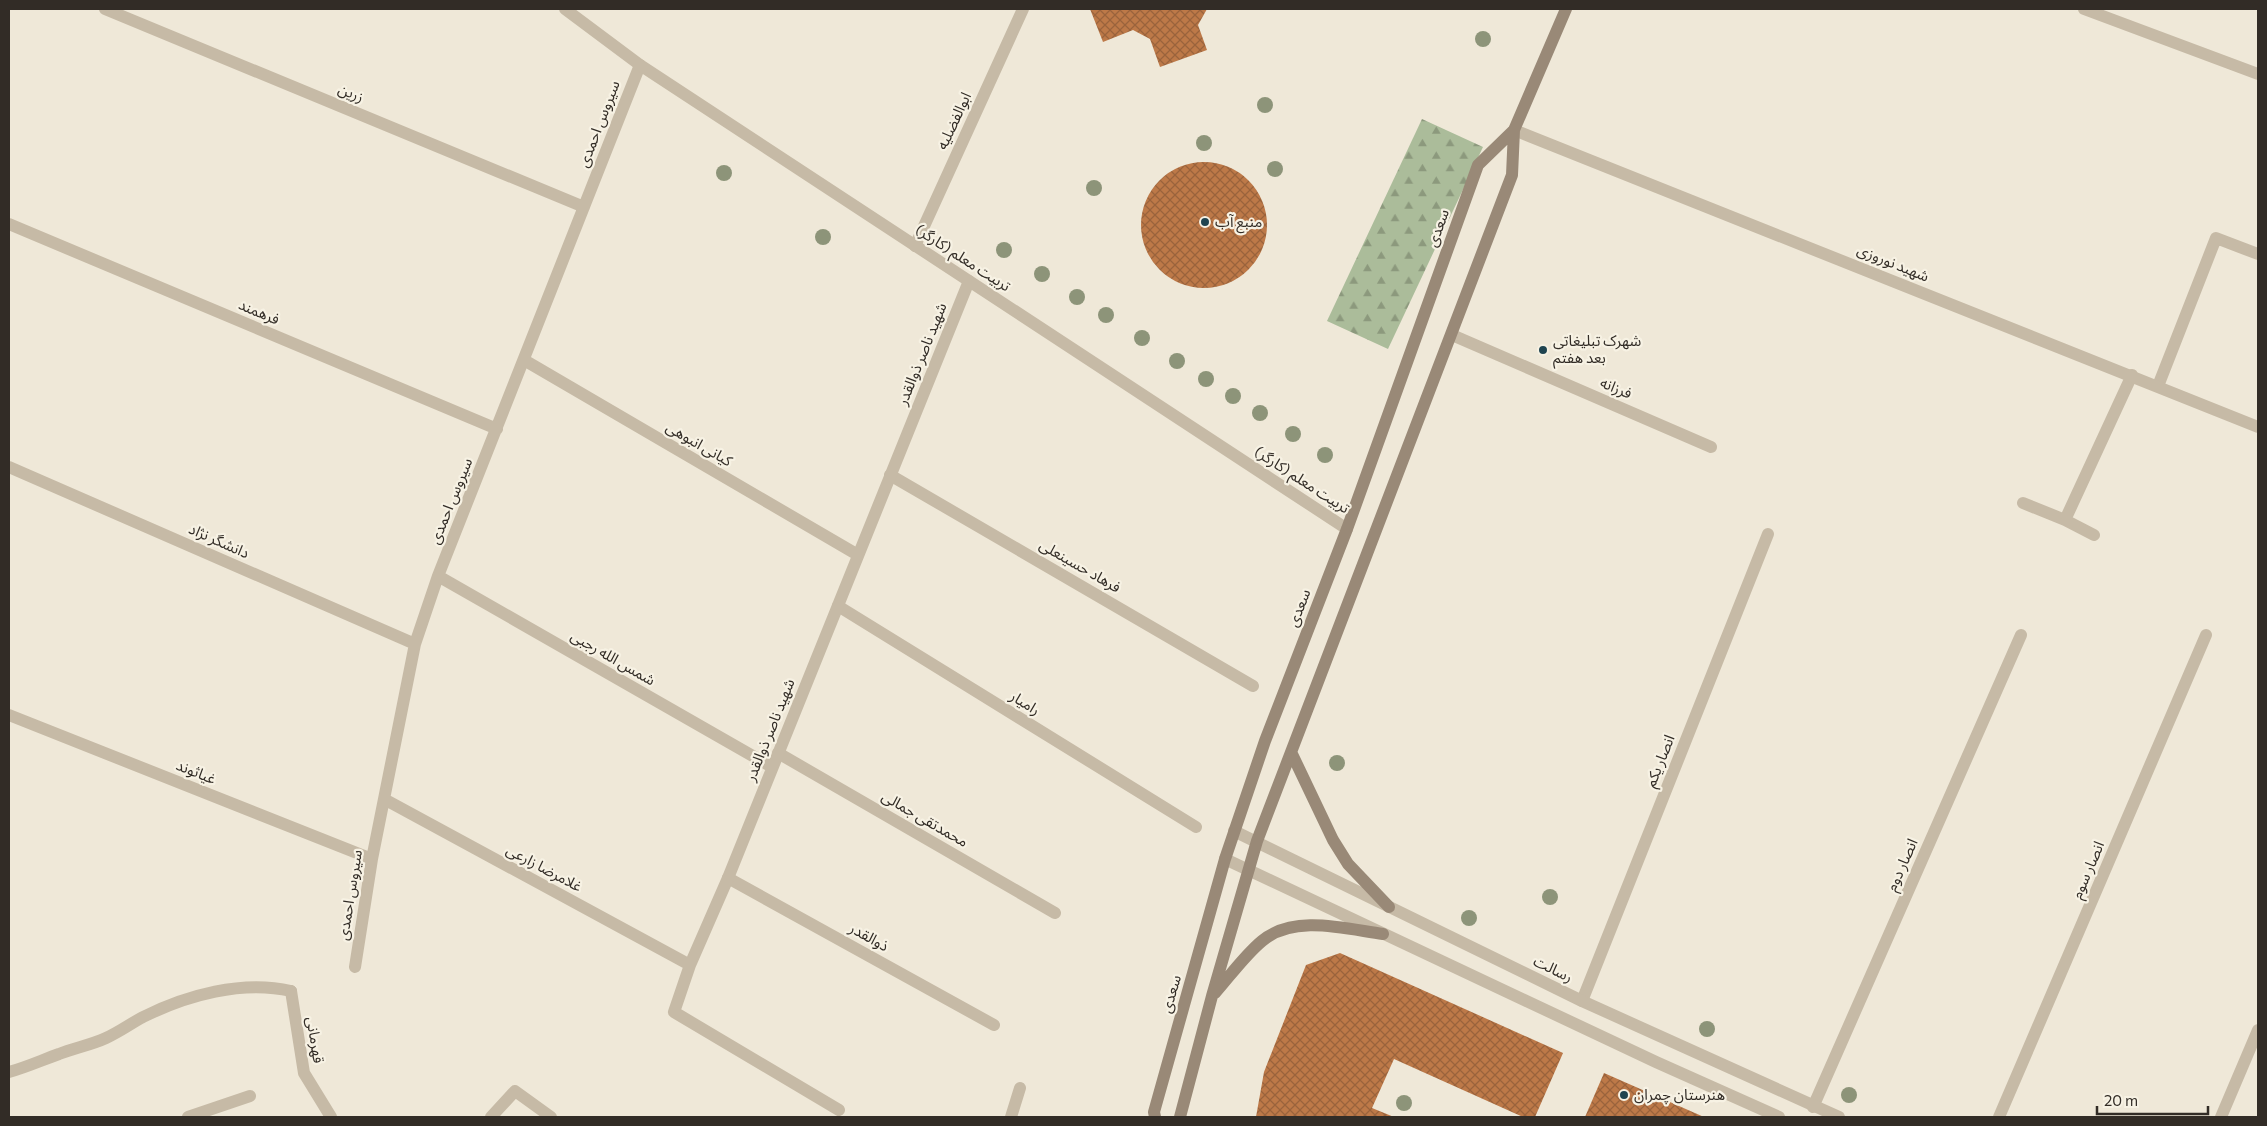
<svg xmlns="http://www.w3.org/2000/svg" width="2267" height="1126" font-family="Commissioner,'Noto Sans Arabic',sans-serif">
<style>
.forest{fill:url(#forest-firs)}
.building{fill:url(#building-cross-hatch)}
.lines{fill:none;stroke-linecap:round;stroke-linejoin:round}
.service{stroke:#c6baa6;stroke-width:12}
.pedestrian{stroke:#c6baa6;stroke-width:12}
.minor{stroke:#c6baa6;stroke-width:12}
.tertiary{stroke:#c6baa6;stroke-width:12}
.secondary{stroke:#998977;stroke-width:12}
.tree{fill:#8d9479}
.poi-dot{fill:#1f4450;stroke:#f7f2e4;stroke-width:2}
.labels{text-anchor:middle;stroke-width:4.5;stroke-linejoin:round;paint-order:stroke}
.street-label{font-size:15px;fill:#322c26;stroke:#f7f2e4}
.poi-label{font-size:15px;fill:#322c26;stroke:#f7f2e4;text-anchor:start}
</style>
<defs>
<pattern id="forest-firs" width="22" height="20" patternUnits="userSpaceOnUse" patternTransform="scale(1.25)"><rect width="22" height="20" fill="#abbc9a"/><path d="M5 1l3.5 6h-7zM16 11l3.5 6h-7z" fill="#8c997d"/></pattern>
<pattern id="building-cross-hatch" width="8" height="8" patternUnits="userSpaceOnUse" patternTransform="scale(1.25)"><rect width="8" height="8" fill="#bd7948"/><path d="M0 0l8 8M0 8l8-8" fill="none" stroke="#9a633c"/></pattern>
</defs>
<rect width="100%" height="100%" fill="#efe8d8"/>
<path class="forest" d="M1422,119L1483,147L1388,349L1327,321Z"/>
<path class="building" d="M1090,9H1207L1198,25L1207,50L1160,67L1150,39L1133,30L1103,42Z
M1141 225a63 63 0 1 1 126 0a63 63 0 1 1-126 0Z
M1340,953L1563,1053L1535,1117H1523L1394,1059L1372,1108L1394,1117H1256L1264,1072L1306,965Z
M1604,1073L1704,1117H1585Z"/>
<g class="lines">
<path class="service" d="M1452,335L1711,447
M2158,386L2216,238L2258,254
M890,475L1253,686
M2023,503L2065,520L2132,375
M2065,520L2094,535
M838,606L1196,827
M778,753L1055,913
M728,878L994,1025
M9,1072C27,1067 42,1060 59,1054C74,1048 91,1045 106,1038C119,1032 130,1024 143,1017C187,995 242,980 291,991
M1813,1107L2021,635
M491,1117L515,1091L551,1117
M1011,1117L1020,1088"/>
<path class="pedestrian" d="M188,1117L250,1096"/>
<path class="minor" d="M105,9L584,207
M2084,9L2258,74
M1514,130L2258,427
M9,224L497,429
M915,246L1023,9
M524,360L858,555
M9,467L415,644
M438,576L772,767
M9,715L372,859
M384,799L690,965
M355,967L372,859L415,644L438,576L640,65
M291,991L304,1073L331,1117
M1582,1001L1768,534
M839,1110L674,1012L690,965L728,878L969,281
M1999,1117L2206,635
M2221,1117L2258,1030"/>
<path class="tertiary" d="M565,9L640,65L1347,529
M1234,831L1582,1001L1839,1117
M1225,859L1656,1062L1779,1117"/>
<path class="secondary" d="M1292,754L1333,840L1348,864L1389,907
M1215,993C1230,976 1245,955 1262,941C1294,914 1346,929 1383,934
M1155,1117L1154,1112L1225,859L1265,741L1347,529L1478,165L1514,130
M1180,1117L1212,996L1257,841L1512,175L1514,130L1566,9"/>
</g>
<g class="tree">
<circle cx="1483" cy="39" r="8"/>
<circle cx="1265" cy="105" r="8"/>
<circle cx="1204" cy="143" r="8"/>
<circle cx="1275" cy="169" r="8"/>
<circle cx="724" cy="173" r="8"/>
<circle cx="1094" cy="188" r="8"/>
<circle cx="823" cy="237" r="8"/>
<circle cx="1004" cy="250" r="8"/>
<circle cx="1042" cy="274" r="8"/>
<circle cx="1077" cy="297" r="8"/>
<circle cx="1106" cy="315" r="8"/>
<circle cx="1142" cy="338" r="8"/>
<circle cx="1177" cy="361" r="8"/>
<circle cx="1206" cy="379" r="8"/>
<circle cx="1233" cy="396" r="8"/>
<circle cx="1260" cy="413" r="8"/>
<circle cx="1293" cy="434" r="8"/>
<circle cx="1325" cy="455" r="8"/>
<circle cx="1337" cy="763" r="8"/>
<circle cx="1550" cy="897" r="8"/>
<circle cx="1469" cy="918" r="8"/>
<circle cx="1707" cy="1029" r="8"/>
<circle cx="1849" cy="1095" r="8"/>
<circle cx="1404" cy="1103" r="8"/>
</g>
<g class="poi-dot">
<circle cx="1205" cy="222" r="5"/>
<circle cx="1543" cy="350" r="5"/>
<circle cx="1624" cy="1095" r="5"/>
</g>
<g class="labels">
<g class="street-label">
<text transform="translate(351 93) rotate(22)" y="5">زرین</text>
<text transform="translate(954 121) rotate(-65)" y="5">ابوالفضلیه</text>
<text transform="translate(599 124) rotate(-69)" y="5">سیروس احمدی</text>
<text transform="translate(1438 228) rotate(-70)" y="5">سعدی</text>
<text transform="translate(963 258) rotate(33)" y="5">تربیت معلم (کارگر)</text>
<text transform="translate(1893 263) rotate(22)" y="5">شهید نوروزی</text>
<text transform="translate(259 312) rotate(23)" y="5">فرهمند</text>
<text transform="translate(922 354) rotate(-68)" y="5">شهید ناصر ذوالقدر</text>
<text transform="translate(1616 388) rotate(23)" y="5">فرزانه</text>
<text transform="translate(699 444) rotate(30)" y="5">کیانی انبوهی</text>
<text transform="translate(1302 480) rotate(33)" y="5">تربیت معلم (کارگر)</text>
<text transform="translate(451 501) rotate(-68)" y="5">سیروس احمدی</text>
<text transform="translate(219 541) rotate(24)" y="5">دانشگر نژاد</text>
<text transform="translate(1080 566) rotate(30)" y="5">فرهاد حسینعلی</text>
<text transform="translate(1299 608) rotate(-69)" y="5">سعدی</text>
<text transform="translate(613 658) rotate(30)" y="5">شمس الله رجبی</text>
<text transform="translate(1025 703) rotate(32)" y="5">رامیار</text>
<text transform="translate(770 730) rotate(-68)" y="5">شهید ناصر ذوالقدر</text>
<text transform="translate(1660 761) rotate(-68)" y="5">انصار یکم</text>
<text transform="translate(196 772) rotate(22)" y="5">غیاثوند</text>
<text transform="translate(925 819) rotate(30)" y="5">محمدتقی جمالی</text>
<text transform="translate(1902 865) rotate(-66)" y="5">انصار دوم</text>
<text transform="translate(544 868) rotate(28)" y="5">غلامرضا زارعی</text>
<text transform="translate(2088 870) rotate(-67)" y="5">انصار سوم</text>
<text transform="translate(350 895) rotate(-81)" y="5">سیروس احمدی</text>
<text transform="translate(869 937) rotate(29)" y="5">ذوالقدر</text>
<text transform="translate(1553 969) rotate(26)" y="5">رسالت</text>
<text transform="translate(1171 994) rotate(-74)" y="5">سعدی</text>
<text transform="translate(315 1040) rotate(81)" y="5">قهرمانی</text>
</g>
<g class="poi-label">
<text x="1215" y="227">منبع آب</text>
<text x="1553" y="346">شهرک تبلیغاتی<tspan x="1553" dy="17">بعد هفتم</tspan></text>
<text x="1634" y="1100">هنرستان چمران</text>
</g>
</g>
<rect width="2267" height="1126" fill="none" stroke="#322c26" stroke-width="20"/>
<path d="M2097 1106v8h111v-8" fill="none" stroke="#322c26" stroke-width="2.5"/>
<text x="2104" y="1106" font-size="15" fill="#322c26" stroke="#f7f2e4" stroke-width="4" paint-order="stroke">20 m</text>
</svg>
